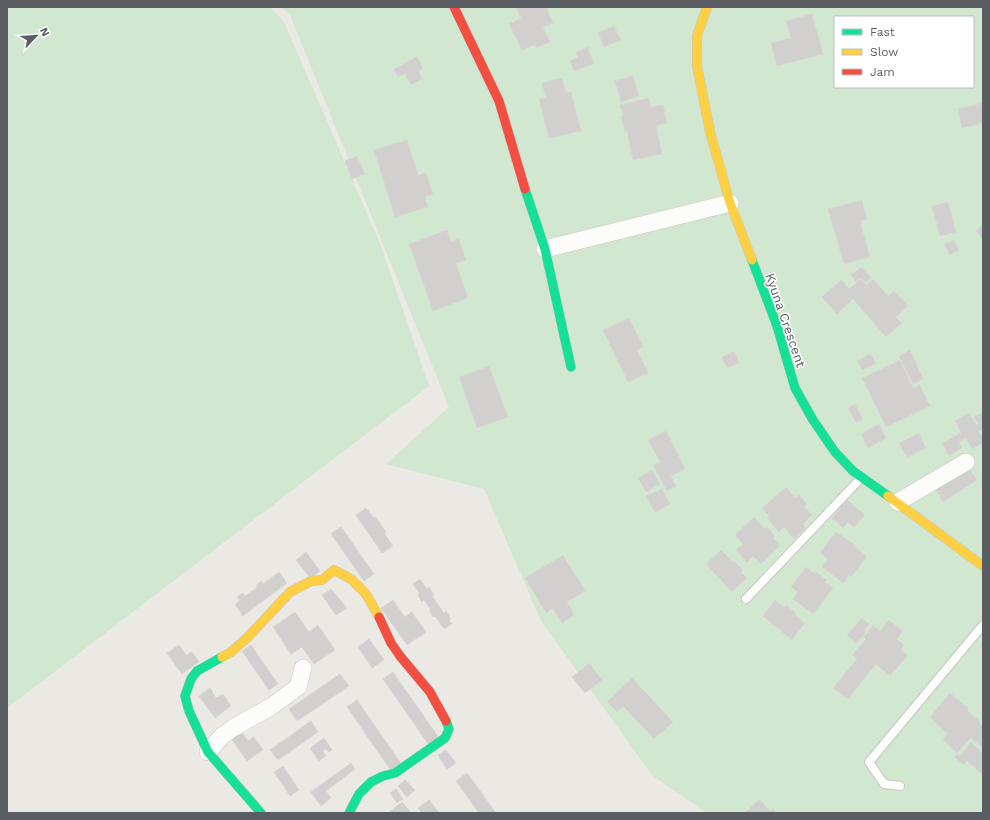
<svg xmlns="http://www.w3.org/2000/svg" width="990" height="820" font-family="'Work Sans',sans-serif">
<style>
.green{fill:#d2e7cf;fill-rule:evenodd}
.building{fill:#d2d0ce;stroke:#d9d7d4}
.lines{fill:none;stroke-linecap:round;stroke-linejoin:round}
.lane-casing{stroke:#c7c7c6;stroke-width:10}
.street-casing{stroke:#c7c7c6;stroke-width:18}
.fast-casing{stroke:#c5c6c4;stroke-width:10}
.slow-casing{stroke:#c5c6c4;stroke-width:10}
.jam-casing{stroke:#c5c6c4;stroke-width:10}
.lane{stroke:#fcfcfb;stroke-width:8}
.street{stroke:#fcfcfb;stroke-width:17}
.fast{stroke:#16e098;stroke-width:9}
.slow{stroke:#ffcf43;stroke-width:9}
.jam{stroke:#f24e42;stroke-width:9}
.labels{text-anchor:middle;stroke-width:3;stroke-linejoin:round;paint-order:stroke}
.street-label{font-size:13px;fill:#5a5e62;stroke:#fff}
</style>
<rect width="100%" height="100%" fill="#eae9e4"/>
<path class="green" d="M7,7H270L284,22L381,246L429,386L7,708Z
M281,7H983V813H706L652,775L541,621L484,489L386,464L449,407L290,15ZM835,17H973V87H835Z"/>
<path class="building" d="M516,7H546L553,23L543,27L550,42L536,48L534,45L522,50L509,24L521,18Z
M812,14L823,54L777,66L771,43L791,38L786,21Z
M614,26L621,40L604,47L598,33Z
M588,47L594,64L574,71L570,60L578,58L576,52Z
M417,57L423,69L419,71L422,79L411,85L405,74L398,77L394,69Z
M633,76L639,96L621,102L615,81Z
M562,78L566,93L571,92L581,131L549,138L539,99L546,98L542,83Z
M649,98L651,107L663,105L667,123L656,125L662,154L633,160L627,131L625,132L621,117L623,116L620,105Z
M983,103V123L962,128L958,109Z
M407,140L418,175L426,173L433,194L425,197L428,207L395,217L374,150Z
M357,156L365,174L352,179L345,161Z
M862,200L867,219L860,221L870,257L844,264L828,209Z
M948,202L956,232L940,236L932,206Z
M983,224V239L976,231Z
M447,230L451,242L459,239L466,260L456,263L468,298L433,311L409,244Z
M954,240L959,250L950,255L944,244Z
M861,267L871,278L865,283L861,278L856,282L851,275Z
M861,279L866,285L873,279L888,296L894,291L908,306L896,317L902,323L886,337L853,299L837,314L822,297L841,280L849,289Z
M629,318L643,347L637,350L648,373L628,382L603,330Z
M910,350L923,379L913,384L899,356Z
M734,351L739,363L727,368L722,357Z
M871,354L876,364L862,370L857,361Z
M900,360L913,388L920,385L930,406L886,427L862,378Z
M489,366L508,417L477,428L459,377Z
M855,404L863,419L856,423L848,408Z
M983,412V433L981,430L979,431L983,438V443L972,449L966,438L959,442L962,448L949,456L942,443L961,433L955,421L969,413L976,425L978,424L974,417Z
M879,424L886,438L868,448L861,434Z
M666,431L685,469L671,476L676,486L667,491L653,465L660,462L648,440Z
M919,433L926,448L907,457L899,443Z
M969,468L977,480L943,502L935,489Z
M652,470L660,484L646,492L638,478Z
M786,487L795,498L799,495L807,504L804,506L812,515L803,524L806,528L794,539L784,527L779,532L767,518L769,516L762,508Z
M662,489L670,504L655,513L646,496Z
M847,500L865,515L854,527L848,522L843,528L832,518Z
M366,508L374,518L375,517L386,532L384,533L393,546L382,553L356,515Z
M754,517L765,529L767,527L775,536L773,538L780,546L761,564L753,556L747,562L736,550L743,544L735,535Z
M341,527L374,574L364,581L331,534Z
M836,532L857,546L855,547L867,556L851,577L849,575L843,583L822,567L828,559L820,553Z
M721,550L733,562L734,561L743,570L741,572L747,578L732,592L706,564Z
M306,552L320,571L311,579L296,560Z
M563,555L585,591L567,602L574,615L562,623L553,608L546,613L525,578Z
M806,567L815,574L816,572L827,580L825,582L833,588L813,614L793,599L798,592L791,587Z
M279,572L287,583L243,616L235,604L240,601L237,597L243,593L245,596L257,588L256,585L261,581L263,584Z
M420,579L427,589L429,587L434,595L432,596L444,613L446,611L451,619L449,621L452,624L444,629L435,616L433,617L429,611L431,610L424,600L422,602L418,595L420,594L413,584Z
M331,589L347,608L336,615L322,595Z
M393,600L405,617L412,612L426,632L407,645L381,608Z
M775,600L784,607L786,605L796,613L795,615L805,623L792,640L763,616Z
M295,612L309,632L318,625L335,650L314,664L302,647L291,654L273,627Z
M862,618L869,624L864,630L866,632L856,643L847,635Z
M889,620L903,631L897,639L904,645L901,650L908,655L890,676L876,664L848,699L833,688L857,659L852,655L866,639L864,637L873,625L880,631Z
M369,639L384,660L372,668L358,647Z
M179,645L186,655L192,652L199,662L182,674L167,653Z
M251,645L278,684L269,690L242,651Z
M589,663L602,680L585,693L572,677Z
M393,672L439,738L429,745L383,679Z
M340,674L349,686L297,721L289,709Z
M632,678L673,722L654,739L623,706L617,712L607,702Z
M210,688L216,698L223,694L231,706L215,718L199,696Z
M950,693L968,708L967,710L980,722L979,723L983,727V744L981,747L971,738L957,753L943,740L948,734L930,717Z
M357,700L402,765L392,772L347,707Z
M311,721L318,732L278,760L270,750Z
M241,731L248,741L254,737L263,750L247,761L231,738Z
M324,738L332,750L329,752L326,749L323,751L326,756L319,761L310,748Z
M971,742L983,753V775L967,761L964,765L954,757L957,754L960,756Z
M446,750L456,763L447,769L438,755Z
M351,763L355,769L326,791L331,798L321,806L311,792Z
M283,766L299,790L290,796L274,772Z
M467,773L496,813H479L456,781Z
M405,780L415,790L407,797L398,786Z
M396,789L403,799L397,803L390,793Z
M759,799L770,811L773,809L777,813H745Z
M429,800L439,813H422L418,808Z
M402,802L411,813H388Z"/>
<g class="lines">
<g class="lane-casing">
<path id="lane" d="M746,599L861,478
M900,786L884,784L869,762L983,625"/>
</g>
<g class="street-casing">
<path id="street" d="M545,249L730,203
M898,502L966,462
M208,752L222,736L233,728L272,706L298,687L303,668"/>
</g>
<g class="fast-casing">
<path id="fast" d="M525,189L545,249L571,367
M752,260L777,326L795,388L813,420L835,452L853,471L888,496
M222,657L197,671L191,679L185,696L189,711L208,752L261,813
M349,813L359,794L371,782L383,776L395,773L445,738L449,729L446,721"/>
</g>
<g class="slow-casing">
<path id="slow" d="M707,7L697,36V66L710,132L730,203L752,260
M888,496L983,566
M222,657L231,652L248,637L290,592L311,581L322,580L334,570L351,579L366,594L379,617"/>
</g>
<g class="jam-casing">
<path id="jam" d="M454,7L499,101L525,189
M379,617L391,643L400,656L430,692L446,721"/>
</g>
<use href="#lane" class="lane"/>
<use href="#street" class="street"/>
<use href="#fast" class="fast"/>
<use href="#slow" class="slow"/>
<use href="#jam" class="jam"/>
</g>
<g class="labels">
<g class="street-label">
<text transform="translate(786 320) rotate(71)" y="5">Kyuna Crescent</text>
</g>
</g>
<rect width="990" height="820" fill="none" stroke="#5a5e62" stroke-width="16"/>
<rect x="834" y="16" width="140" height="72" fill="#ffffff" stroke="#bdbfc0"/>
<rect x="842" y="29" width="20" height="6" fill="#16e098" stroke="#bdbfc0"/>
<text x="870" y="36" font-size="12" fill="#5a5e62">Fast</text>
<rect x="842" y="49" width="20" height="6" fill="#ffcf43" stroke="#bdbfc0"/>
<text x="870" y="56" font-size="12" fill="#5a5e62">Slow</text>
<rect x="842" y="69" width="20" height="6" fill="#f24e42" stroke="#bdbfc0"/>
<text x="870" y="76" font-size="12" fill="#5a5e62">Jam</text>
<g transform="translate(36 36) rotate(65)" stroke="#ffffff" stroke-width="3" paint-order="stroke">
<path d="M0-3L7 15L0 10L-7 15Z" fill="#5a5e62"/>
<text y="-6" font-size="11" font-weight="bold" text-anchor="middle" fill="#5a5e62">N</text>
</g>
</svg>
